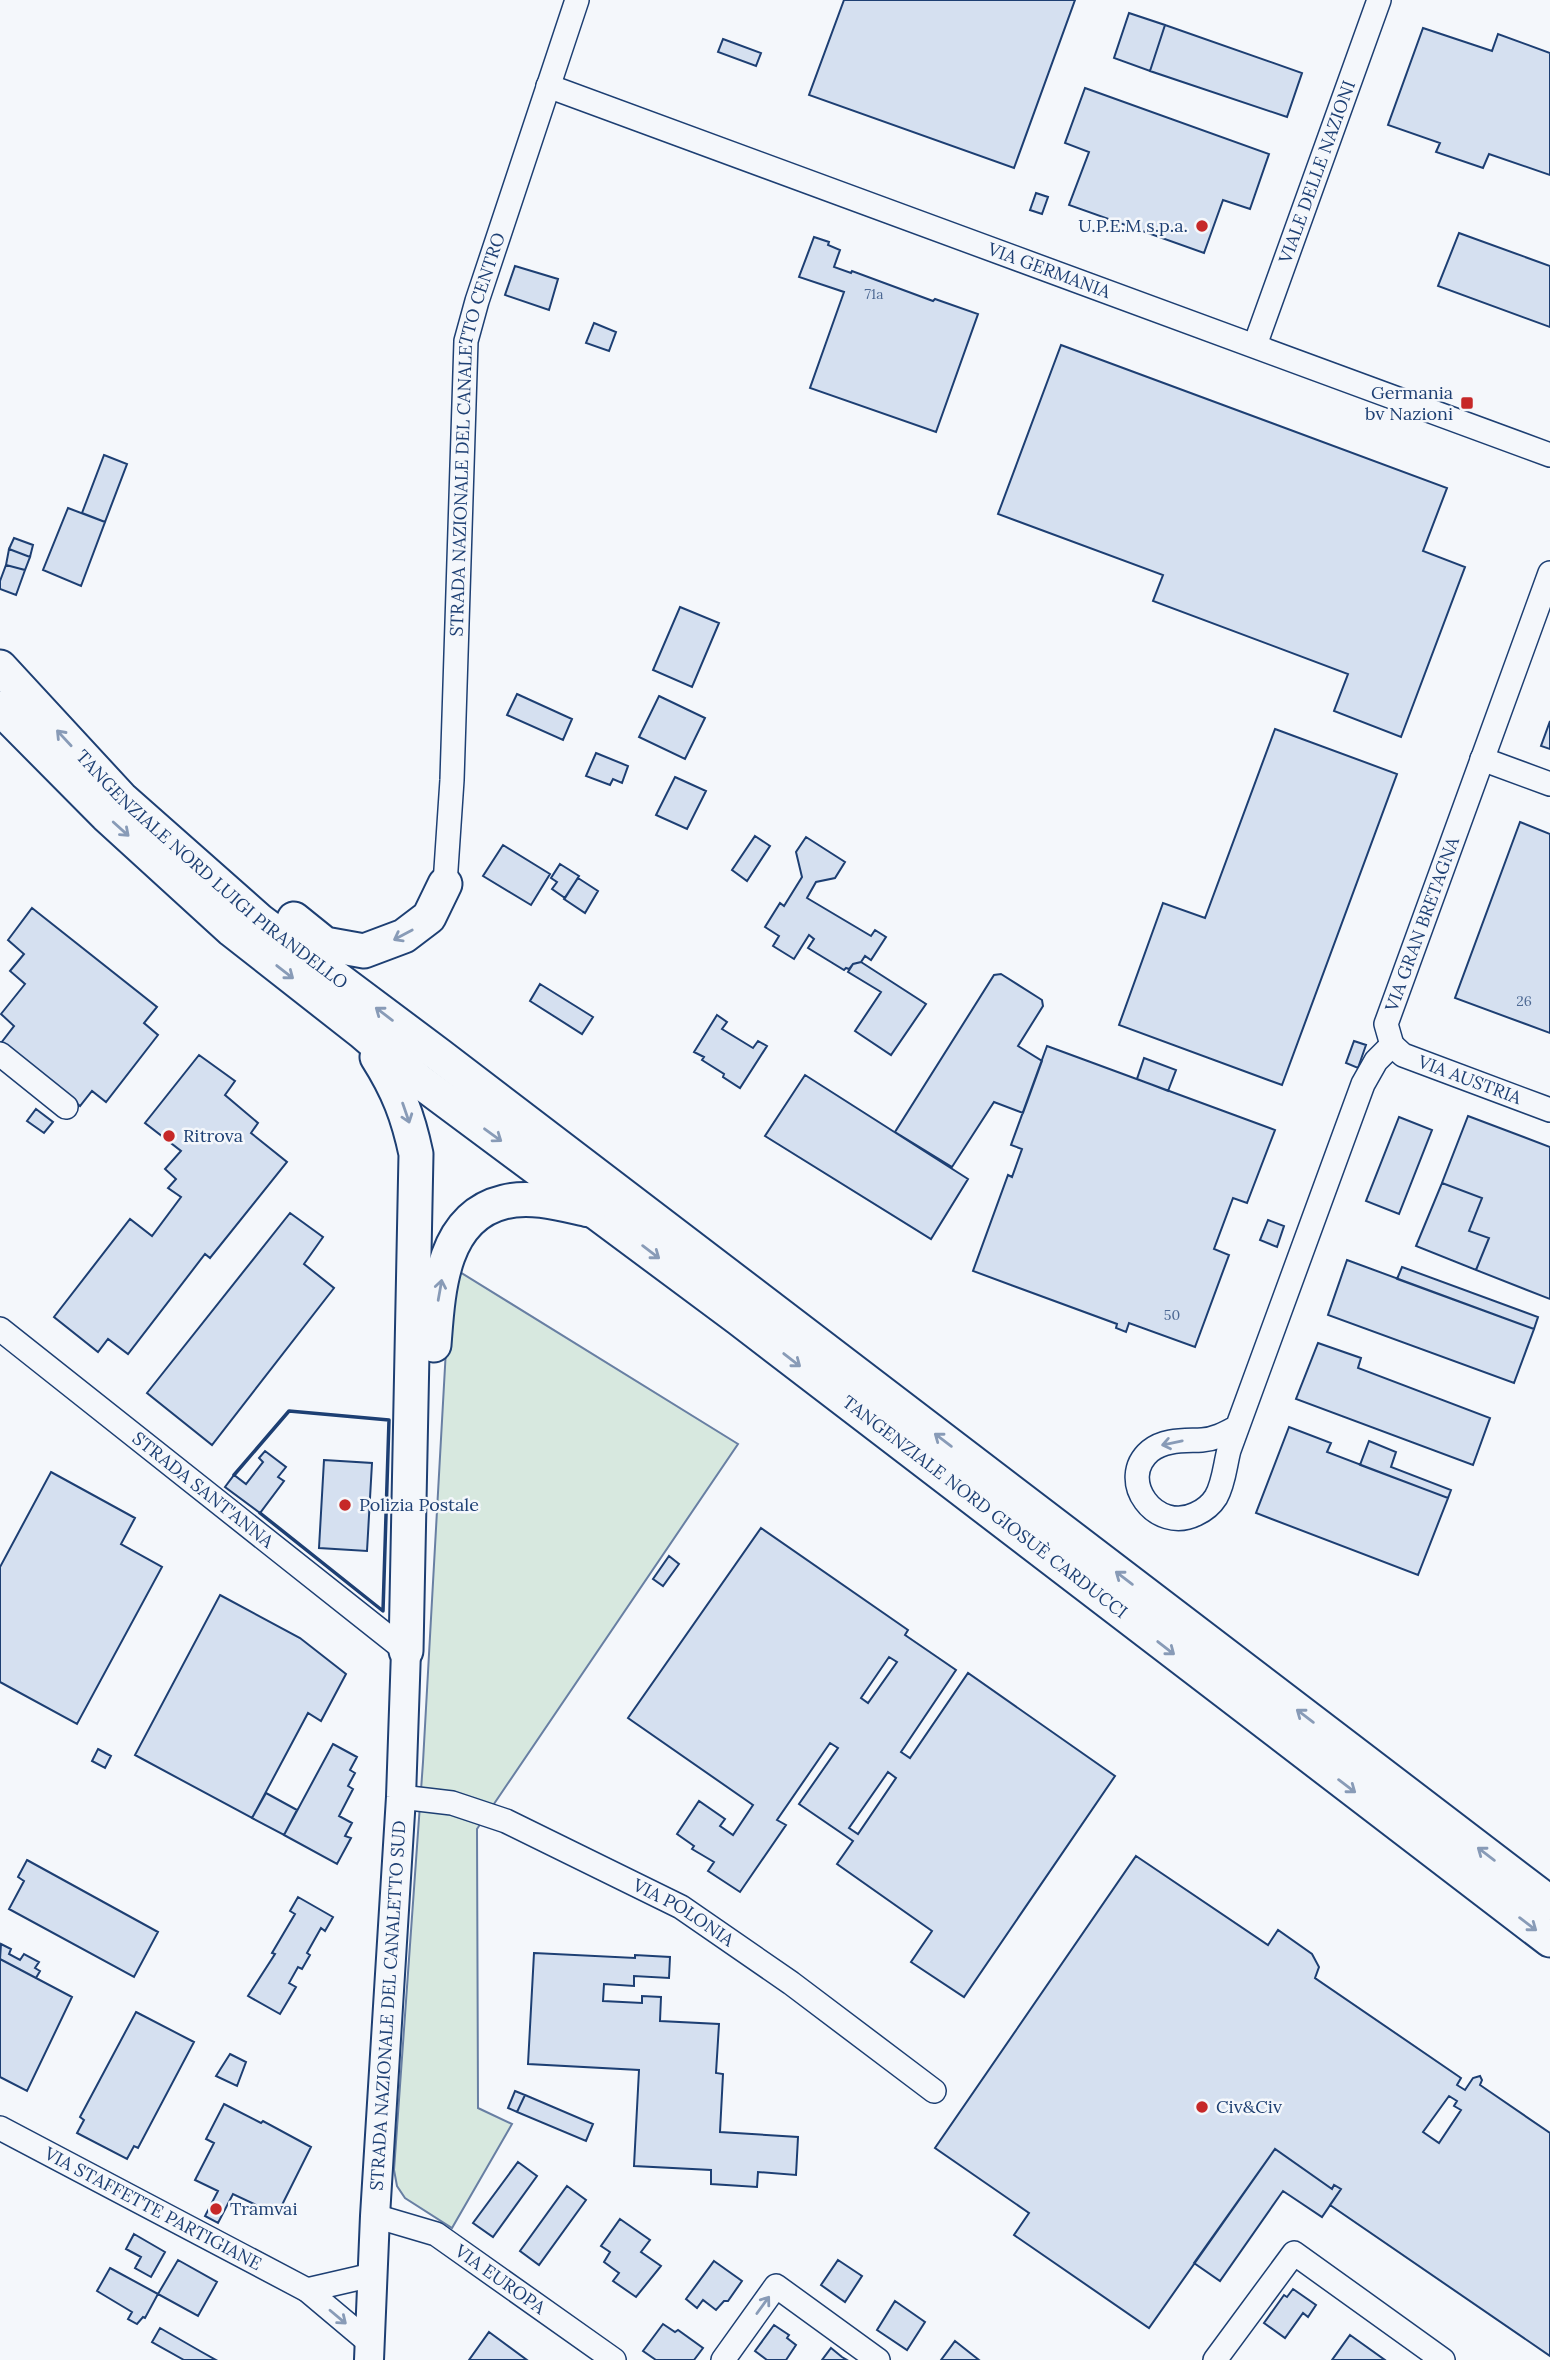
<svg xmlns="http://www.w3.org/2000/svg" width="1550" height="2360" font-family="Lora,serif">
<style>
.green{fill:#d7e8df;stroke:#687fa3;stroke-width:2}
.building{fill:#d5e0f0;stroke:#1d3f73;stroke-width:2;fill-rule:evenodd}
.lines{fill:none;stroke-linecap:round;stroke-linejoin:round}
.minor-casing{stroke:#1d3f73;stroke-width:26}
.major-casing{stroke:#1d3f73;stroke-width:32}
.highway-casing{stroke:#1d3f73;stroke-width:37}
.minor{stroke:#f4f7fb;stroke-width:23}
.major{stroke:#f4f7fb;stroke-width:28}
.highway{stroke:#f4f7fb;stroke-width:33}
.wall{stroke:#1d3f73;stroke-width:3.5}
.oneway{stroke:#889bb7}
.poi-dot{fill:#c62828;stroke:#f4f7fb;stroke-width:2.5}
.labels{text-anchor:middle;stroke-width:5;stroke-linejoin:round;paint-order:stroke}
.number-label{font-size:14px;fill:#4b6792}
.street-label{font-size:18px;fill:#1d3f73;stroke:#f4f7fb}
.poi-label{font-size:18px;fill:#1d3f73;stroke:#f4f7fb;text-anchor:start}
</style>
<rect width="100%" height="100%" fill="#f4f7fb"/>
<path class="green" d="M455,1269L738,1444L477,1829L478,2108L512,2124L452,2228L405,2198L397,2186L394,2170L423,1762L448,1313Z"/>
<path class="building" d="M844,0H1075L1014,168L809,95Z
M1129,13L1165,25L1150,71L1114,58Z
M1165,25L1302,73L1287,117L1150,71Z
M1423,28L1492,51L1498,34L1550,53V175L1489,154L1483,168L1436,152L1440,143L1388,125Z
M723,39L761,53L756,66L718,52Z
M1085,88L1269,154L1250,209L1223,200L1204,253L1069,205L1089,152L1065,143Z
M1036,193L1048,197L1042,214L1030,210Z
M1459,233L1550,266V327L1438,286Z
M814,237L829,242L828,245L840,250L834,267L851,273L852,271L933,301L935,299L978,314L936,432L810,388L844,292L799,277Z
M515,266L558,279L549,310L505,295Z
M594,323L616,332L609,351L586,343Z
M1061,345L1447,488L1423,551L1465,567L1401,737L1334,711L1348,674L1153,601L1163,575L998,514Z
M104,455L127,464L105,522L82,513Z
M68,508L105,522L81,586L43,570Z
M14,538L33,545L30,557L9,549Z
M9,549L30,557L25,570L6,565Z
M6,565L25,570L16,595L0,589V581Z
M680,607L719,623L692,687L653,670Z
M517,694L572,719L563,740L507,715Z
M659,696L705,718L685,759L639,737Z
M1550,721V749L1541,746Z
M1275,729L1397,774L1282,1085L1119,1025L1163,903L1205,918Z
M596,753L628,766L622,783L613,779L610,785L586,776Z
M675,777L706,791L687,829L656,815Z
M1520,822L1550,834V1033L1455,998Z
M755,836L770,846L747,881L732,870Z
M806,837L845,862L835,878L816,882L807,898L871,936L875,930L886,937L871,960L865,956L861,962L853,964L849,969L846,968L844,970L808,948L814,939L809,935L794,959L773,946L779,936L765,927L780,903L784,906L802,877L796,852Z
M503,845L550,874L531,905L483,876Z
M560,864L579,876L565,898L552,889L557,882L551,878Z
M578,878L598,891L585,913L564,899Z
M32,908L157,1007L144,1023L158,1035L106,1102L92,1091L80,1106L1,1043L14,1026L1,1014L25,984L10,971L24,954L8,940Z
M861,962L926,1004L891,1055L855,1031L881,992L848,972L853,964Z
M1001,974L1042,1000L1043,1006L1018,1046L1042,1061L1023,1113L994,1102L952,1167L895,1132L994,975Z
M540,984L593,1017L582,1034L530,1001Z
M717,1015L727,1022L722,1029L753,1048L758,1041L767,1046L740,1088L723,1077L724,1074L702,1060L704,1057L694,1052Z
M1354,1041L1366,1045L1358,1068L1346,1063Z
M1047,1046L1275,1130L1247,1203L1233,1198L1214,1249L1229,1255L1195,1347L1129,1323L1126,1332L1116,1328L1117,1324L973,1271L1008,1175L1012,1177L1022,1149L1011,1145Z
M199,1055L235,1081L225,1095L258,1123L251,1133L287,1162L210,1258L205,1254L128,1354L108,1339L98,1352L54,1317L130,1219L152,1236L181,1197L168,1188L176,1179L165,1169L181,1151L145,1123Z
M1144,1058L1176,1070L1168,1091L1137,1079Z
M805,1075L968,1179L931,1239L765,1136Z
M36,1109L53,1122L44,1133L27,1121Z
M1468,1116L1550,1147V1299L1476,1270L1489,1238L1469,1231L1482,1198L1442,1183Z
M1399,1117L1432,1130L1399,1214L1366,1201Z
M1442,1183L1482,1198L1469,1231L1489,1238L1476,1270L1416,1246Z
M290,1213L323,1237L304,1264L334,1288L212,1445L147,1393Z
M1268,1220L1284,1226L1277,1247L1260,1240Z
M1347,1260L1534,1329L1514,1383L1328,1315Z
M1402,1267L1538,1317L1534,1329L1397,1279Z
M1318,1343L1361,1358L1358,1368L1490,1418L1473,1465L1296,1399Z
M1289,1427L1331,1443L1327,1452L1448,1498L1418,1575L1256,1513Z
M1369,1441L1396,1452L1391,1467L1451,1490L1448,1498L1360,1465Z
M265,1451L286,1467L278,1477L284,1481L260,1513L225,1487L234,1475L246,1484L263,1462L259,1458Z
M324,1460L372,1463L367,1551L319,1548Z
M51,1472L135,1518L121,1544L162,1567L77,1724L0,1682V1567Z
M761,1528L908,1630L905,1635L956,1670L901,1752L910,1758L968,1673L1115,1776L964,1997L911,1962L932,1931L837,1864L853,1841L799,1804L838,1748L830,1743L777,1820L786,1825L740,1892L708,1871L714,1862L692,1849L694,1846L677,1834L699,1801L725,1819L720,1826L733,1835L753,1805L628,1718ZM889,1657L897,1662L868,1703L861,1698ZM888,1772L896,1778L858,1834L849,1828Z
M669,1556L679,1564L663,1586L653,1579Z
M220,1595L300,1638L346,1674L321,1721L308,1713L252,1818L135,1755Z
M333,1744L357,1757L350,1770L355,1773L348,1786L353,1789L339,1816L352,1823L345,1836L351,1838L337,1864L284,1835Z
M98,1749L111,1756L105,1768L92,1761Z
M266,1793L297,1810L284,1835L252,1818Z
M1136,1856L1268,1945L1278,1930L1312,1954L1319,1967L1315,1978L1461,2078L1457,2085L1465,2090L1473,2078L1480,2076L1482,2080L1480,2085L1550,2133V2356L1330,2205L1341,2189L1334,2185L1332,2189L1275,2149L1149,2328L1014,2235L1029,2213L935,2148ZM1449,2096L1457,2101L1454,2106L1461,2110L1439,2143L1423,2132Z
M27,1860L158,1932L134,1977L9,1909L24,1881L18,1877Z
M298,1897L333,1917L325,1931L321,1928L307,1953L310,1955L302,1969L298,1967L289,1983L296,1987L280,2014L248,1996L275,1954L272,1953L295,1914L290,1911Z
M1,1944L11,1949L9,1954L20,1960L24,1954L39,1962L35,1968L40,1971L36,1978L0,1959Z
M534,1953L635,1958V1955L670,1957L669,1978L634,1976V1986L604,1984L603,2001L642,2003V1996L661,1997L660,2021L719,2024L716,2073L723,2074L720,2132L798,2137L796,2175L758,2172L757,2187L711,2184V2170L634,2166L639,2070L528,2064Z
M0,1959L72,1997L27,2091L0,2077Z
M136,2012L194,2042L138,2148L134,2146L127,2159L77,2133L84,2120L80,2117Z
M230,2054L246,2062L237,2086L216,2076Z
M515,2091L525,2095L517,2112L508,2108Z
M525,2095L593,2124L586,2141L517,2112Z
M224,2104L261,2123L263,2121L311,2147L277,2215L233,2194L218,2223L205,2216L218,2191L195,2180L214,2143L206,2139Z
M1275,2149L1332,2189L1334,2185L1341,2189L1322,2217L1283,2191L1220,2281L1194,2263Z
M518,2162L537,2176L493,2237L473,2223Z
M567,2186L586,2200L539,2265L520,2251Z
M620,2219L650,2240L641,2252L661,2266L636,2297L613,2281L619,2273L604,2262L610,2252L601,2246Z
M134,2234L165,2252L151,2277L135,2268L141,2257L126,2249Z
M178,2260L217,2282L198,2316L158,2294Z
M838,2260L862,2276L845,2302L821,2285Z
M714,2261L742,2281L728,2301H724L716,2310L703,2300L697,2308L686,2299Z
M110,2268L158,2294L145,2318L143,2317L137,2324L128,2319L132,2312L97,2291Z
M1293,2289L1316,2305L1308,2317L1303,2313L1285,2338L1264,2323L1284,2295L1287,2297Z
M895,2301L925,2322L907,2350L877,2330Z
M663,2324L675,2332L678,2330L703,2348L694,2360H656L643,2351Z
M774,2325L789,2335L787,2338L796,2345L786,2360H767L755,2351Z
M160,2328L200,2351L216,2360H184L152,2342Z
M489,2332L527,2360H469Z
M1350,2335L1385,2360H1332Z
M955,2341L979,2360H941Z
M831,2348L842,2357L847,2360H822Z"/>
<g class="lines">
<g class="minor-casing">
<g id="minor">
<path id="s1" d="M548,86L1550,455"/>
<path id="s2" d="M1255,345L1379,0"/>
<path d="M1482,759L1550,784"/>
<path id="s3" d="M445,884L452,780L466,341L477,301L577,0"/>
<path id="s4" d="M1392,1045L1386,1024L1550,573"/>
<path id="s5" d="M1392,1045L1403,1055L1550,1110"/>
<path d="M0,1054L66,1107"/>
<path id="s6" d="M0,1329L406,1651"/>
<path d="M1237,1427C1226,1433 1216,1439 1202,1440C1185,1441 1165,1439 1150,1451C1116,1480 1156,1534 1196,1514C1205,1510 1211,1505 1216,1497C1224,1483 1225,1465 1229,1450L1363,1084L1376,1061L1392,1045"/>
<path id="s7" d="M401,1797L452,1803L506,1821L681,1907L791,1983L934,2091"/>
<path id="s8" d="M0,2128L307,2290L370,2343"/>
<path id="s9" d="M375,2216L436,2234L614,2360"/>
<path d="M307,2290L372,2275"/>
<path d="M723,2360L776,2286L878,2360"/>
<path d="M1215,2360L1294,2253L1443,2360"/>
</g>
</g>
<g class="major-casing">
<g id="major">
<path id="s10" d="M369,2360L375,2216L401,1797L406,1651"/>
</g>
</g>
<g class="highway-casing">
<g id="highway">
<path id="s11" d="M0,667L121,798L260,921L439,1055L1550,1903"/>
<path id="s12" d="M0,708L106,815L232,930L362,1032L418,1080L738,1318L1550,1940"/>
<path d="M294,919L325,944L364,951L404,936L429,917L445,884"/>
<path d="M377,1057C398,1090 408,1116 416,1154L406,1651"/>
<path d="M434,1345C438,1293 441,1217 504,1202C531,1195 562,1204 589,1210"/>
</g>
</g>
<use href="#minor" class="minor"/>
<use href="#major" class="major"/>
<use href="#highway" class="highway"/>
<path class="wall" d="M234,1475L289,1411L389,1420L383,1611L260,1513"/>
</g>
<defs><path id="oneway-shaft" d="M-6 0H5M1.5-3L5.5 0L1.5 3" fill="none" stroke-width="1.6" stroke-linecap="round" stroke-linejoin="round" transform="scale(1.75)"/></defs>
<g class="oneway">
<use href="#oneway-shaft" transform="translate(64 738) rotate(-133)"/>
<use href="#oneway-shaft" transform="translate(121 829) rotate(42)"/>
<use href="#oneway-shaft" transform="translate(403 935) rotate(152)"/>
<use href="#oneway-shaft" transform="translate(285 972) rotate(38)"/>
<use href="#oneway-shaft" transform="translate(384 1014) rotate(-143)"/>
<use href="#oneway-shaft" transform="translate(406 1113) rotate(71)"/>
<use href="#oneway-shaft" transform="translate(493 1135) rotate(36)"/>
<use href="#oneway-shaft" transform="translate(651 1252) rotate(37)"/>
<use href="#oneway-shaft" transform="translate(440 1290) rotate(-80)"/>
<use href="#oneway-shaft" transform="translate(792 1360) rotate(38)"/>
<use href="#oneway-shaft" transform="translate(943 1440) rotate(-143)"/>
<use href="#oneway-shaft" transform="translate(1172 1443) rotate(168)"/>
<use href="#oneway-shaft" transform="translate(1124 1578) rotate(-143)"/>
<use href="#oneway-shaft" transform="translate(1166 1648) rotate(38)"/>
<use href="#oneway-shaft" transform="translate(1305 1716) rotate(-143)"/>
<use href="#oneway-shaft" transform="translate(1347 1786) rotate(37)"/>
<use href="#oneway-shaft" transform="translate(1486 1854) rotate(-143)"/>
<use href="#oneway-shaft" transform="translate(1528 1924) rotate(37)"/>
<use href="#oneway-shaft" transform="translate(763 2305) rotate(-54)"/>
<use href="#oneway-shaft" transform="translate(338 2317) rotate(40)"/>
</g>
<g class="poi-dot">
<circle cx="1202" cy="226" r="7"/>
<rect x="1460" y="396" width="14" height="14" rx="3.5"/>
<circle cx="169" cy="1136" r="7"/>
<circle cx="345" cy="1505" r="7"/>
<circle cx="1202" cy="2107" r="7"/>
<circle cx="216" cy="2209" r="7"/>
</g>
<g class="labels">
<g class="number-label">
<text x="874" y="299">71a</text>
<text x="1524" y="1006">26</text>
<text x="1172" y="1320">50</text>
</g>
<g class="street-label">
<text dy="6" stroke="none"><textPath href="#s2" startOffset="184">VIALE DELLE NAZIONI</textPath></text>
<text dy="6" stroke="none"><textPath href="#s1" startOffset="534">VIA GERMANIA</textPath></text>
<text dy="6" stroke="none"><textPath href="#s3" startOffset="452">STRADA NAZIONALE DEL CANALETTO CENTRO</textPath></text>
<text dy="6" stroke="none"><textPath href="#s11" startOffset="294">TANGENZIALE NORD LUIGI PIRANDELLO</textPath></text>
<text dy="6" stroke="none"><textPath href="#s4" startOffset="128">VIA GRAN BRETAGNA</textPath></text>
<text dy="6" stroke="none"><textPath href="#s5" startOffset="86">VIA AUSTRIA</textPath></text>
<text dy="6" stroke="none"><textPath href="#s6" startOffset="259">STRADA SANT'ANNA</textPath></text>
<text dy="6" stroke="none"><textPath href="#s12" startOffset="1270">TANGENZIALE NORD GIOSUÈ CARDUCCI</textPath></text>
<text dy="6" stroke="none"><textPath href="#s7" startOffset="308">VIA POLONIA</textPath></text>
<text dy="6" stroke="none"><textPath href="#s10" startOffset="355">STRADA NAZIONALE DEL CANALETTO SUD</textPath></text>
<text dy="6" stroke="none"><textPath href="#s8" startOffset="173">VIA STAFFETTE PARTIGIANE</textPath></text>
<text dy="6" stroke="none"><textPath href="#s9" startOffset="142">VIA EUROPA</textPath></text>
</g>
<g class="poi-label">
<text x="1188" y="232" text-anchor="end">U.P.E.M s.p.a.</text>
<text x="1453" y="399" text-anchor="end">Germania<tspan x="1453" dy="21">bv Nazioni</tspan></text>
<text x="183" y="1142">Ritrova</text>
<text x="359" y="1511">Polizia Postale</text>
<text x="1216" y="2113">Civ&amp;Civ</text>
<text x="230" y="2215">Tramvai</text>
</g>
</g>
</svg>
